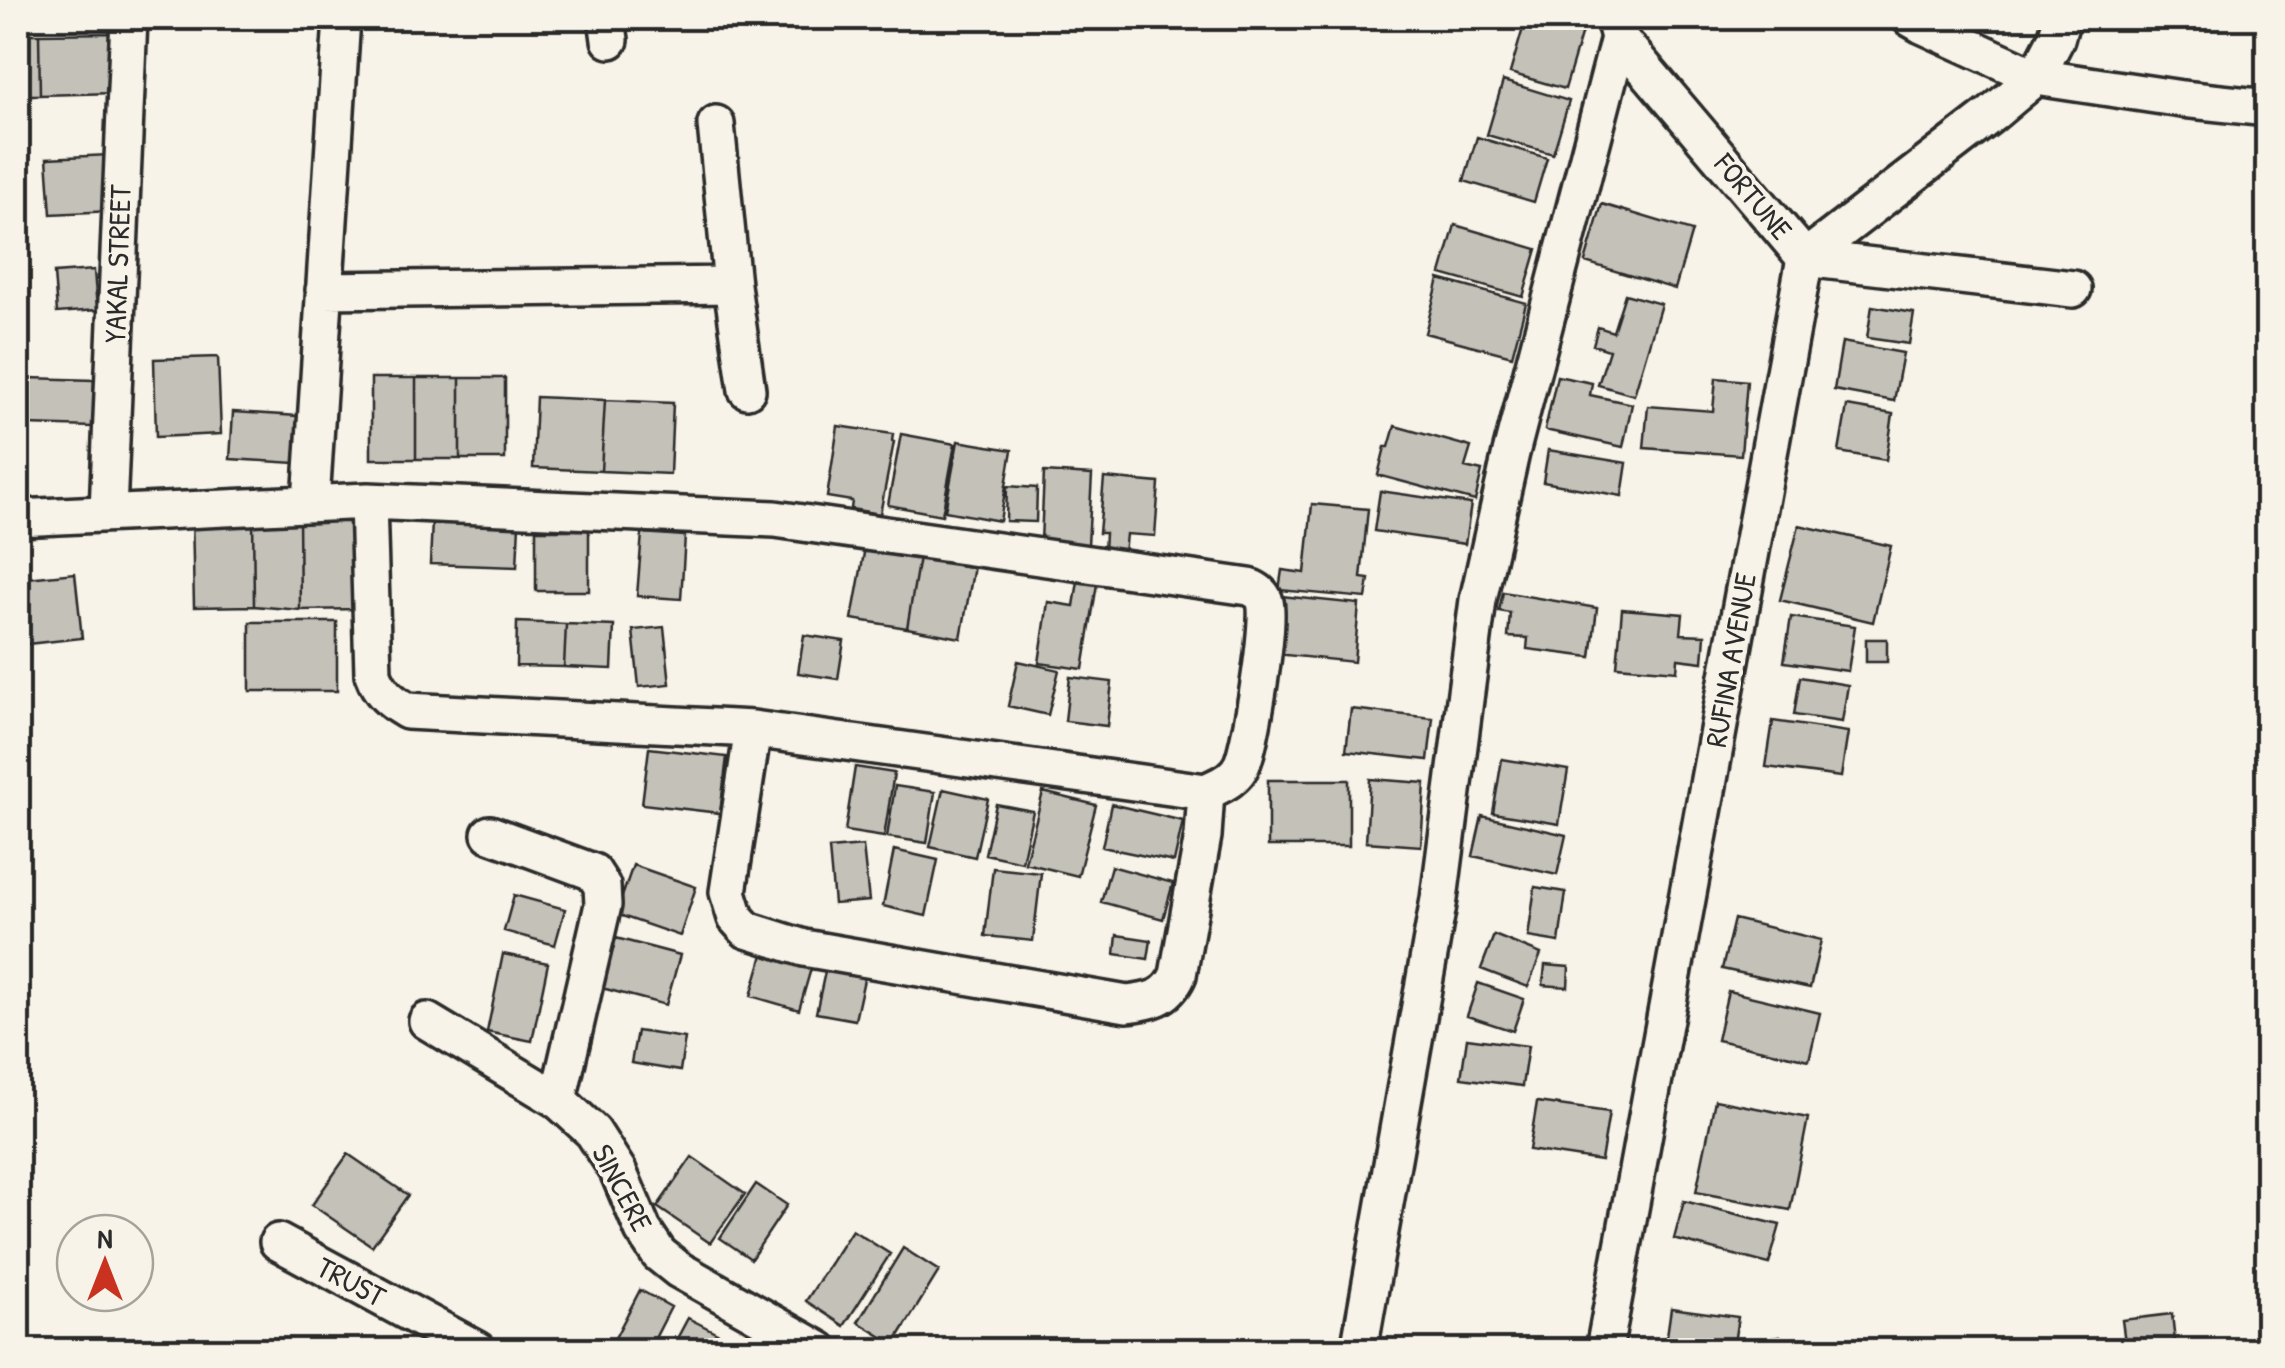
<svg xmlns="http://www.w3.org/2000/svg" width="2285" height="1368" font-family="'Patrick Hand',sans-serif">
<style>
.building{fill:#c4c1b9;stroke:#2b2b2b;stroke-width:2.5}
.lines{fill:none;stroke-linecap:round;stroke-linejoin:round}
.minor-casing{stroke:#2b2b2b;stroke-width:42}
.minor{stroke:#f7f3e8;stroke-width:35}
.labels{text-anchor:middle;stroke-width:8;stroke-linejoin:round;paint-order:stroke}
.street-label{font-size:30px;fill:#2b2b2b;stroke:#f7f3e8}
</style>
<rect width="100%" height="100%" fill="#f7f3e8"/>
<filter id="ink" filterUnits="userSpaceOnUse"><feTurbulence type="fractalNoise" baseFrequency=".01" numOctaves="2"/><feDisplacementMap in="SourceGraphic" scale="20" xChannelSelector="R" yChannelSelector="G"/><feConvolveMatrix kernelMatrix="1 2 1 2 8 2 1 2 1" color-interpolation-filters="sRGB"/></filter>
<g filter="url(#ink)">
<path class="building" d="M1526,18H1586L1565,89L1510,73Z
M115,33L116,93L40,95L39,34Z
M18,34H39L40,95H18Z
M1503,81L1569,101L1553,154L1487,135Z
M1477,137L1547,158L1534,202L1464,181Z
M109,155L112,211L51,214L47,158Z
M1602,204L1692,231L1675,289L1585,262Z
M1455,225L1537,249L1523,297L1441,274Z
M18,253H26L25,306H18Z
M94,270L97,310L57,313L54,273Z
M1439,279L1526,303L1512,356L1425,333Z
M1625,294L1661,304L1634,395L1598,385L1609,350L1593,345L1598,327L1613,332Z
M18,306H25L23,358L18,357Z
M1872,306L1914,313L1909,344L1867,338Z
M1842,342L1903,353L1894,401L1834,390Z
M218,357L221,434L156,437L154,359Z
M1557,376L1592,383L1590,395L1632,404L1623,447L1545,430Z
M29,378L94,380L93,427L28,425Z
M371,378H416V459H371Z
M416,378H460V459H416Z
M460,378H505V459H460Z
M1716,378L1747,381L1741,455L1644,448L1648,406L1713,411Z
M536,397L605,400L601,471L533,468Z
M605,400L673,403L670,474L601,471Z
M1847,406L1893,414L1886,460L1839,452Z
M233,412L298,416L295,463L230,459Z
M838,426L893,434L892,441L894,442L880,514L851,509L852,501L827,497Z
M1395,426L1471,447L1465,467L1482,471L1475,501L1378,475L1385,447H1389Z
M901,434L955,444L942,515L888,505Z
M958,441L1012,450L1000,521L945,511Z
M1548,450L1627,463L1622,496L1543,482Z
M1044,472L1092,475L1088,545L1041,542Z
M1104,478L1159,483L1155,536L1126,534L1124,554L1104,552L1105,533H1099Z
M1007,486L1037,488L1036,522L1006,521Z
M1380,491L1471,504L1465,544L1374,531Z
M1312,504L1368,509L1361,578L1369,579L1366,598L1279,590L1282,570L1305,573Z
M253,513L299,517L300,610L254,606Z
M253,513L254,606L194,607L192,514Z
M359,516L361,609L300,610L299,517Z
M432,521L519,524L517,567L430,564Z
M1799,525L1891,546L1873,622L1780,600Z
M536,530H589V591H536Z
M642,533L685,536L681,599L637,596Z
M866,542L920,551L907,628L852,619Z
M920,551L975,561L961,638L907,628Z
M75,573L82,638L18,645V579Z
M1079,575L1098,578L1083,669L1039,663L1048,602L1074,606Z
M1503,592L1597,608L1591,657L1527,649L1528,638L1508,637L1510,613L1499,611Z
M1281,596L1359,604L1354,662L1275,654Z
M1622,609L1683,614L1681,634L1705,635L1703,662L1678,659L1677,671L1617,666Z
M1791,617L1855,626L1848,671L1784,662Z
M250,622H337V691H250Z
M517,622L566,624L564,667L516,666Z
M566,624L614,626L612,669L564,667Z
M664,627L670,684L639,687L633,630Z
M804,635L844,641L838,679L798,673Z
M1866,639H1887V662H1866Z
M1018,661L1059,670L1048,715L1008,706Z
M1070,677L1112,682L1107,726L1065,721Z
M1800,677L1848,685L1842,722L1794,715Z
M1351,709L1433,718L1428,760L1346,751Z
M1773,721L1848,732L1841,777L1766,767Z
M649,748L727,757L720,813L642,804Z
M1502,759L1568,770L1559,824L1493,813Z
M855,767L894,773L884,837L845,831Z
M1370,779L1425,783L1421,846L1366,842Z
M1268,780H1349V846H1268Z
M895,786L935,792L927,843L887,837Z
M943,789L988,799L975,857L930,847Z
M1043,792L1096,805L1078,876L1025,863Z
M996,804L1033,811L1022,862L985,854Z
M1111,804L1183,821L1174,862L1102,847Z
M1482,816L1566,835L1557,875L1473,856Z
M863,846L869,901L834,904L829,849Z
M894,850L938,860L926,916L883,906Z
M633,865L696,887L680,936L616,914Z
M1111,866L1173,883L1163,919L1101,902Z
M993,868L1041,873L1033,941L985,936Z
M1535,887L1566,892L1559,942L1528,937Z
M514,895L565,909L555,945L504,931Z
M1734,919L1821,940L1810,988L1722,969Z
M1117,935L1151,940L1148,959L1115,954Z
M1494,935L1541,954L1528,987L1481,969Z
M616,938L680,955L666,1005L602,988Z
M764,951L812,965L799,1010L751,996Z
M503,954L548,963L532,1041L487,1032Z
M1545,965L1569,967L1568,987L1543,985Z
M826,967L865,975L855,1020L816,1013Z
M1478,983L1524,999L1513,1031L1467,1016Z
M1728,991L1820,1013L1809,1060L1717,1040Z
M637,1031L685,1038L680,1071L631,1063Z
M1467,1038L1528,1046L1522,1086L1461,1078Z
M1715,1100L1808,1118L1790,1210L1696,1192Z
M1537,1102L1609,1112L1601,1161L1529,1150Z
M348,1154L408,1195L372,1246L312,1205Z
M692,1157L745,1194L710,1243L657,1207Z
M756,1184L787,1205L751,1259L720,1238Z
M1684,1201L1780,1225L1769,1264L1674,1239Z
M852,1230L890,1254L844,1326L806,1301Z
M903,1248L939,1271L894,1344L858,1322Z
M640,1290L671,1307L649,1350H638L615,1338Z
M1671,1308L1738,1317L1733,1350H1665Z
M2172,1314L2176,1350H2126L2122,1320Z
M688,1318L725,1337L719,1350H671Z
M1780,1336L1783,1350H1744L1742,1342Z"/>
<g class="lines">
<g class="minor-casing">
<path id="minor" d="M607,18L610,40
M1910,18L1922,25L2036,77L2182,99L2268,108
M1615,22L1619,38L1805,258L2073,289
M716,124L732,285L747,390
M324,290L732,285
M368,501L373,674C380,693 390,701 407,711L753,729L1206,792
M311,502L342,18
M108,511L129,18
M18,518L368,501L775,519L1249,587C1257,590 1263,594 1265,602C1271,622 1251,743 1242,764C1235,780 1220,785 1206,792L1203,836L1178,975C1167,999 1151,1001 1127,1004L804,948L747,930L736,918L728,892L753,729
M490,834L593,872L602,886L603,905L558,1100
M427,1021L558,1100L593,1132L618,1171L643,1230L659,1254L679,1270L820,1350
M278,1242L478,1350
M1359,1350L1439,899L1478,600L1511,453L1619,38
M1604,1350L1805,258L1992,114L2036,77L2056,39L2062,18"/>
</g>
<use href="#minor" class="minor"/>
</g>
</g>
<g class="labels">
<g class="street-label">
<text transform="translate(1753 197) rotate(50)" y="10">FORTUNE</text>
<text transform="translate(118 264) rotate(-88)" y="10">YAKAL STREET</text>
<text transform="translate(1731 660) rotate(-80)" y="10">RUFINA AVENUE</text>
<text transform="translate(622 1188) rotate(62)" y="10">SINCERE</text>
<text transform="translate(351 1282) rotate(28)" y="10">TRUST</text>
</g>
</g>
<rect width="2285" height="1368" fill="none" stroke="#f7f3e8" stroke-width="60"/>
<rect x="30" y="30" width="2225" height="1308" fill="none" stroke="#2b2b2b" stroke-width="4" filter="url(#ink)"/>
<g transform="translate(105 1263)"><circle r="48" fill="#f7f3e8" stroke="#a5a39c" stroke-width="2.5"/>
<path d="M0-8L18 38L0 25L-18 38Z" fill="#c8321e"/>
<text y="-15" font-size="28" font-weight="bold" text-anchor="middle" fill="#2b2b2b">N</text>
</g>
</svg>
